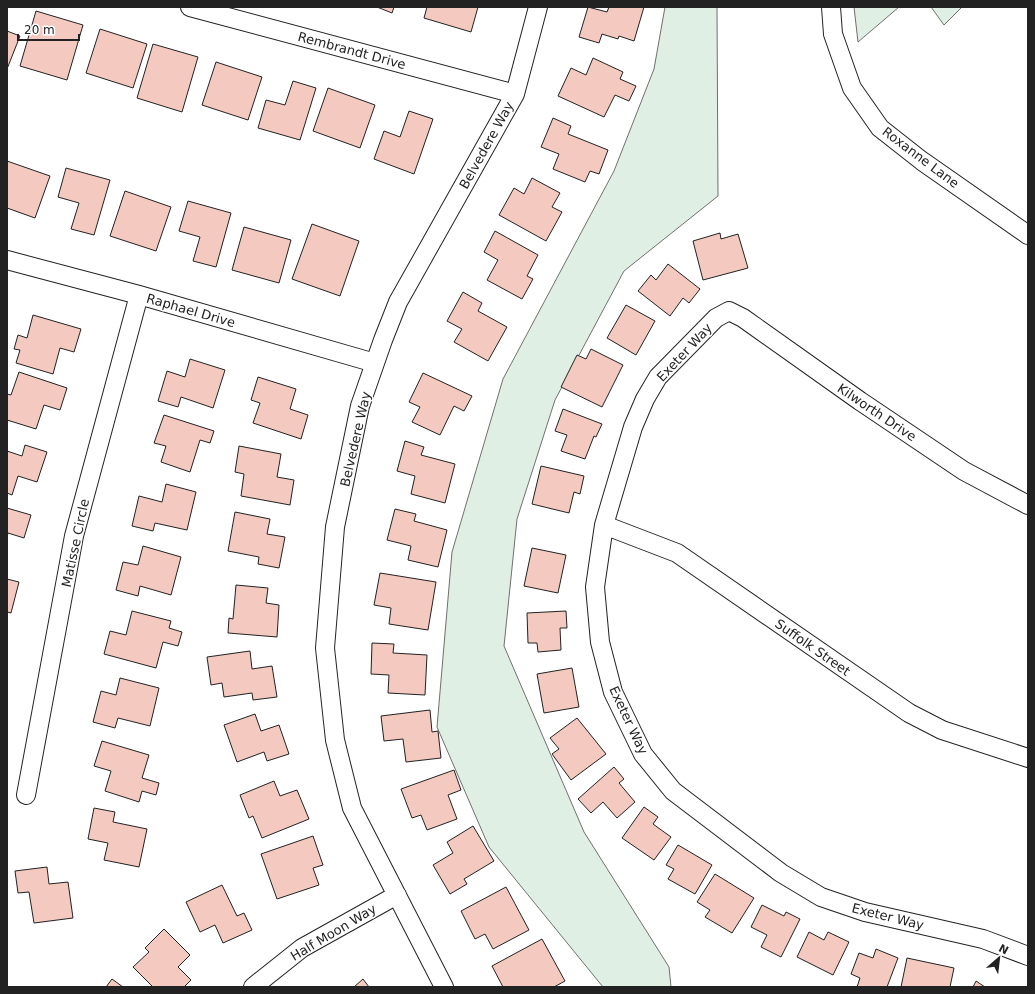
<svg xmlns="http://www.w3.org/2000/svg" width="1035" height="994" font-family="'DejaVu Sans',sans-serif">
<style>
.green{fill:#e0efe3;stroke:#6f6f6f}
.building{fill:#f3c9c0;stroke:#222}
.lines{fill:none;stroke-linecap:round;stroke-linejoin:round}
.street-casing{stroke:#222;stroke-width:20}
.street{stroke:#fff;stroke-width:18}
.labels{text-anchor:middle;stroke-width:3;stroke-linejoin:round;paint-order:stroke}
.street-label{font-size:13px;fill:#222;stroke:#fff}
</style>
<rect width="100%" height="100%" fill="#fff"/>
<path class="green" d="M665,7H717L718,196L624,271L555,400L517,519L504,646L584,832L669,967L671,987H603L489,847L437,727L452,552L503,379L614,171L654,69Z
M854,7H899L858,42Z
M931,7H962L944,25Z"/>
<path class="building" d="M377,7H394L392,13Z
M427,7H478L471,32L424,18Z
M588,7L607,12L609,7H644L634,41L619,36L618,39L602,34L599,43L579,37Z
M36,11L83,25L67,80L20,66Z
M100,29L147,44L133,88L86,73Z
M7,31L20,36L7,69Z
M153,44L198,57L182,112L137,98Z
M593,58L623,72L620,79L636,86L629,101L615,95L604,117L558,96L571,68L586,75Z
M216,62L262,77L248,120L202,105Z
M293,81L316,88L300,140L258,128L266,100L285,105Z
M328,88L375,105L360,148L313,131Z
M409,111L433,119L414,174L374,159L384,131L400,137Z
M553,118L571,126L568,134L608,150L599,174L590,171L585,182L553,169L559,154L541,147Z
M7,161L50,176L35,218L7,208Z
M66,168L110,180L94,235L71,229L79,203L58,197Z
M532,178L560,193L552,207L562,212L546,241L499,215L514,188L524,194Z
M125,191L171,207L156,251L110,236Z
M188,201L231,213L216,267L193,261L200,237L179,231Z
M312,224L359,241L340,296L292,279Z
M244,227L291,240L279,283L232,270Z
M495,231L538,255L527,276L533,279L522,299L487,280L498,260L484,252Z
M720,233L721,239L738,234L748,268L703,280L693,241Z
M668,264L700,289L689,303L683,298L670,316L638,291L651,275L656,280Z
M463,292L482,303L478,311L507,327L488,361L454,342L462,329L447,321Z
M626,305L655,321L636,355L607,338Z
M33,315L81,329L74,352L60,348L53,374L16,363L20,350L14,349L18,335L27,338Z
M591,349L623,365L602,407L561,387L577,355L586,359Z
M190,359L225,370L213,408L181,397L178,407L158,401L167,371L185,377Z
M19,372L67,388L60,410L44,405L36,429L7,420V394L11,395Z
M423,373L472,396L464,411L454,406L440,435L412,422L420,407L409,402Z
M258,377L296,389L290,409L308,415L301,439L253,423L260,403L251,400Z
M563,409L602,424L596,437L594,436L585,459L561,451L567,435L555,431Z
M164,415L214,431L210,443L200,440L190,472L161,462L166,446L154,443Z
M405,441L424,447L421,455L455,464L445,503L411,494L415,476L397,471Z
M25,445L47,452L37,482L18,476L12,495L7,493V451L22,456Z
M239,446L281,454L277,477L294,480L290,505L241,496L244,474L235,472Z
M541,466L584,476L580,494L574,492L569,513L532,504Z
M166,484L196,492L187,530L155,523L153,531L132,526L139,496L162,502Z
M7,508L31,515L24,538L8,533L7,537Z
M395,509L416,514L414,521L447,530L438,567L408,560L411,546L387,540Z
M235,512L270,519L267,534L285,537L279,568L258,564L259,557L228,551Z
M143,546L181,557L171,595L140,586L138,596L116,590L123,562L138,565Z
M532,548L566,555L558,593L524,586Z
M380,573L436,582L428,630L389,624L391,608L374,605Z
M7,579L19,582L11,613L7,612Z
M236,585L268,588L266,603L279,605L277,637L228,633L229,618L233,619Z
M132,611L171,621L169,628L182,632L178,646L163,642L156,668L104,654L110,631L126,635Z
M566,611L567,628H560L561,650L538,652L537,643H528L527,613Z
M372,643L394,644L393,653L427,655L425,695L388,693L389,675L371,674Z
M250,651L252,669L272,666L277,697L253,700L252,693L224,697L222,683L211,685L207,657Z
M572,668L579,707L544,713L537,674Z
M120,678L159,688L150,726L118,718L115,728L93,722L101,691L116,695Z
M430,710L432,732L438,731L441,758L406,762L403,739L384,741L381,716Z
M255,714L261,731L279,725L289,754L267,761L264,752L237,762L224,725Z
M577,718L606,754L571,780L552,754L559,749L550,738Z
M102,741L149,755L142,778L159,783L156,795L142,791L139,802L105,791L111,771L94,766Z
M614,767L624,779L619,783L635,802L617,818L603,802L591,813L578,799Z
M454,770L461,790L448,795L457,819L427,830L421,815L412,818L401,789Z
M274,781L280,796L297,790L309,819L262,838L253,816L249,818L240,795Z
M644,807L658,817L653,824L671,837L654,860L622,838Z
M94,808L115,812L113,822L147,829L139,867L104,860L108,843L88,839Z
M473,826L494,861L464,879L467,884L450,894L433,865L453,853L447,842Z
M313,836L323,865L313,868L319,885L277,899L261,854Z
M678,845L712,865L695,894L668,879L674,869L666,865Z
M47,867L49,884L68,882L73,918L34,923L29,892L18,893L15,871Z
M715,874L754,898L732,933L705,917L710,910L697,902Z
M222,885L237,916L244,913L252,930L223,943L215,925L200,932L186,902Z
M506,887L529,930L493,949L485,934L475,939L461,911Z
M762,905L784,916L786,912L800,919L781,957L761,947L767,935L751,927Z
M164,929L190,955L178,967L191,980L184,987H153L133,967L149,952L145,948Z
M809,932L824,940L828,932L849,942L833,975L797,957Z
M542,939L565,981L554,987H503L492,966Z
M876,949L898,958L887,987H857L860,978L851,974L859,953L873,958Z
M907,958L954,968L950,987H901Z
M112,979L123,987H106Z
M363,979L369,987H354Z
M976,981L985,987H973Z"/>
<g class="lines">
<g class="street-casing">
<path id="street" d="M190,7L515,94
M831,7L833,34L852,88L880,128L922,161L1028,235
M7,260L139,295L375,363
M1028,505L964,471L860,401L743,318L729,311L716,318L658,377L645,399L633,427L604,525L595,587L600,642L613,692L643,754L673,791L781,873L821,897L865,912L983,939L1028,956
M604,525L677,553L909,713L942,730L1028,758
M26,795L74,536L139,295
M253,987L302,948L397,895
M444,987L352,808L335,740L325,648L335,527L360,406L383,340L398,302L515,94L538,7"/>
</g>
<use href="#street" class="street"/>
</g>
<g class="labels">
<g class="street-label">
<text transform="translate(352 50) rotate(15)" y="5">Rembrandt Drive</text>
<text transform="translate(486 145) rotate(-61)" y="5">Belvedere Way</text>
<text transform="translate(921 157) rotate(37)" y="5">Roxanne Lane</text>
<text transform="translate(191 310) rotate(16)" y="5">Raphael Drive</text>
<text transform="translate(684 352) rotate(-47)" y="5">Exeter Way</text>
<text transform="translate(877 412) rotate(34)" y="5">Kilworth Drive</text>
<text transform="translate(355 439) rotate(-77)" y="5">Belvedere Way</text>
<text transform="translate(75 543) rotate(-78)" y="5">Matisse Circle</text>
<text transform="translate(813 647) rotate(35)" y="5">Suffolk Street</text>
<text transform="translate(629 720) rotate(65)" y="5">Exeter Way</text>
<text transform="translate(888 916) rotate(14)" y="5">Exeter Way</text>
<text transform="translate(333 932) rotate(-31)" y="5">Half Moon Way</text>
</g>
</g>
<rect width="1035" height="994" fill="none" stroke="#222222" stroke-width="16"/>
<g transform="translate(999 958) rotate(28)" stroke="#ffffff" stroke-width="3" paint-order="stroke">
<path d="M0-3L7 15L0 10L-7 15Z" fill="#222222"/>
<text y="-6" font-size="11" font-weight="bold" text-anchor="middle" fill="#222222">N</text>
</g>
<path d="M18 34v6h61v-6" fill="none" stroke="#222222" stroke-width="2"/>
<text x="24" y="34" font-size="12" fill="#222222" stroke="#ffffff" stroke-width="3" paint-order="stroke">20 m</text>
</svg>
